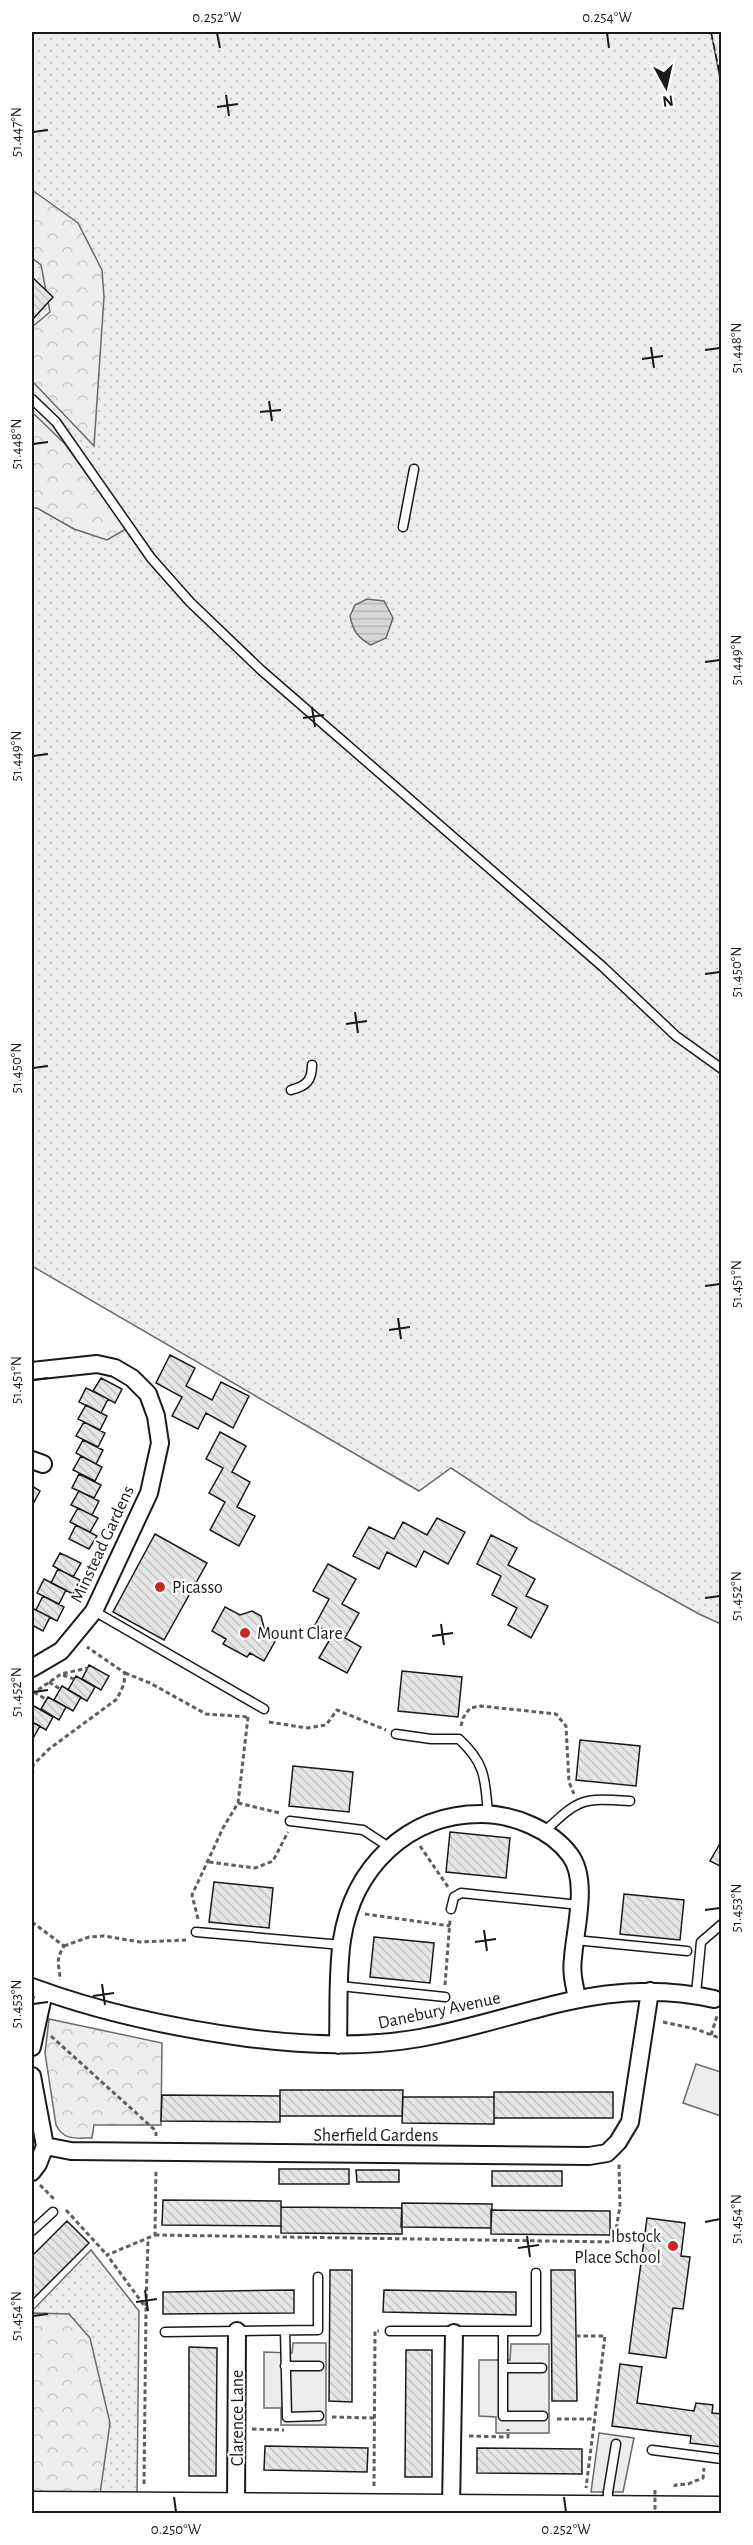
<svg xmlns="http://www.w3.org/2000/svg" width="753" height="2545" font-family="'Alegreya Sans',sans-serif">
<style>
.grass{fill:url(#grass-dots);stroke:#6a6a6a;stroke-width:1.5}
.forest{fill:url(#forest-crowns);stroke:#6a6a6a;stroke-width:1.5}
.pitch{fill:#ededed;stroke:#6a6a6a;stroke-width:1.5}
.water{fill:url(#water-rules);stroke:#6a6a6a;stroke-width:1.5}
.building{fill:url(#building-back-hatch);stroke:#1a1a1a;stroke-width:1.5}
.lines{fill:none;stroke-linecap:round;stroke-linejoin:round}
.lane-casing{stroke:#1a1a1a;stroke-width:11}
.street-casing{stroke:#1a1a1a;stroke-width:20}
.secondary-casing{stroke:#1a1a1a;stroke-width:27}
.path{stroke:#5f5f5f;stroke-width:3;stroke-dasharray:4.5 3;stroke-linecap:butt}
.lane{stroke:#fff;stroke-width:8}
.street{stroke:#fff;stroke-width:16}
.secondary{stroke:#fff;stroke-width:24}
.path-bridge{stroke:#5f5f5f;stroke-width:3;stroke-dasharray:4.5 3;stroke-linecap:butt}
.fence{stroke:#1a1a1a;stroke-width:1.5;stroke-dasharray:8 3;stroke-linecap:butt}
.ticks{fill:none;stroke:#1a1a1a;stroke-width:2}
.poi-dot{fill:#c62828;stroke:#fff;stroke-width:2}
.labels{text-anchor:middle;stroke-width:4.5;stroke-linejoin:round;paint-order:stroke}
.street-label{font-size:18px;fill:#1a1a1a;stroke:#fff}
.poi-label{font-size:18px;fill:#1a1a1a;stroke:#fff;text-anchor:start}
.neatline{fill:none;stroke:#1a1a1a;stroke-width:2}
.ticks-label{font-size:15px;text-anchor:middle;fill:#1a1a1a}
</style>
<defs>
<pattern id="grass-dots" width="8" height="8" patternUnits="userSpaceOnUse" patternTransform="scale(1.5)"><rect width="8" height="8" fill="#ededed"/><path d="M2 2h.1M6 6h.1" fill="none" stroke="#cbcbcb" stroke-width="1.8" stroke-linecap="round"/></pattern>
<pattern id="forest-crowns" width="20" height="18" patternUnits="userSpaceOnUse" patternTransform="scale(1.5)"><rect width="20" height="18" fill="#ededed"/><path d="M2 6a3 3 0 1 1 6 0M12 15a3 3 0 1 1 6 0" fill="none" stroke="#cbcbcb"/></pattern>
<pattern id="water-rules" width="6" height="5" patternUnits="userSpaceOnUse" patternTransform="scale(1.5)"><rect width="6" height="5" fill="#d7d7d7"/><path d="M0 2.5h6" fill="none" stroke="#b8b8b8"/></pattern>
<pattern id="building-back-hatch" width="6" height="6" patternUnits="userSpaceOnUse" patternTransform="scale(1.5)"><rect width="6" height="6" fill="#e6e6e6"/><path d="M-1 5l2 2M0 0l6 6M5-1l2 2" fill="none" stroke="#c5c5c5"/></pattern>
</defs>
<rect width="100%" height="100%" fill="#fff"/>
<path class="grass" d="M32,32H711L722,83L721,1624L699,1614L530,1520L451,1468L419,1491L32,1266Z
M91,2250L139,2311L137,2494L32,2493V2311Z"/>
<path class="forest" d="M711,32H721V84Z
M32,190L78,223L102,270L104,297L94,446L32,381V327L50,312L41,265L32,258Z
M32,412L65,444L126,529L107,540L74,529L37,508H32Z
M49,2019L162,2043L161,2125H94L92,2138C76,2138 64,2141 56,2125L45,2053Z
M32,2313L69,2314L90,2338L110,2423L100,2494L32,2493Z"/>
<path class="pitch" d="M696,2064L721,2072V2116L683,2103Z
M293,2343H326V2425H281V2408H264V2352L292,2353Z
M511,2344H549V2433H496V2417L479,2416V2360H510Z
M599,2433L634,2438L623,2492H591Z"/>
<path class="water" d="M367,599L384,601L393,618L386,638L371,645C358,638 353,631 350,616L355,605Z"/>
<path class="building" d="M32,277L53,297L32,320Z
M170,1355L195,1368L186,1386L212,1400L221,1382L249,1396L233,1428L206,1413L198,1429L172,1416L182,1397L156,1383Z
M101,1378L122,1389L115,1403L93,1391Z
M86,1388L108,1399L101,1413L79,1402Z
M86,1405L107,1416L100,1430L78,1419Z
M84,1422L105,1433L98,1447L76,1436Z
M220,1432L246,1446L232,1472L250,1482L237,1507L255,1516L239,1546L210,1530L225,1502L209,1493L223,1468L206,1459Z
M83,1440L103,1450L96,1464L76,1453Z
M81,1456L102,1467L95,1481L73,1470Z
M79,1474L101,1485L94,1498L72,1488Z
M32,1486L40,1491L32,1506Z
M79,1491L99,1501L92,1515L71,1505Z
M78,1508L98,1518L90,1532L70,1522Z
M437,1518L465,1532L448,1564L424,1551L416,1567L387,1552L379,1569L353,1556L369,1527L394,1539L403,1522L427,1535Z
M76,1525L97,1536L89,1549L69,1539Z
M155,1534L207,1563L164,1640L113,1612Z
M491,1535L517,1548L508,1565L535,1579L526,1596L548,1606L531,1638L508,1625L517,1608L492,1595L501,1576L477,1564Z
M60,1553L81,1563L73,1577L53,1566Z
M328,1564L356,1579L342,1604L359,1613L345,1638L361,1647L347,1673L319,1658L333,1634L315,1625L329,1599L313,1591Z
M58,1569L80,1580L73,1594L51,1583Z
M44,1579L66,1590L59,1604L37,1593Z
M43,1596L64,1607L57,1621L36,1610Z
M225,1607L240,1615L252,1611L261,1616L264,1628L278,1636L264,1661L250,1653L247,1657L223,1644L226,1639L212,1631Z
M32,1608L50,1617L43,1631L32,1625Z
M89,1665L109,1676L101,1690L82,1679Z
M402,1671L462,1677L458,1717L398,1711Z
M76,1676L95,1687L87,1701L68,1690Z
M62,1686L81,1697L73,1711L54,1700Z
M48,1697L66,1707L59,1720L41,1709Z
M34,1706L53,1717L46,1730L32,1722V1710Z
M32,1722L40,1726L32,1740Z
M580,1740L640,1746L636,1786L576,1780Z
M293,1766L353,1772L349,1812L289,1806Z
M450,1832L510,1838L506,1878L446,1872Z
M722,1840V1867L710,1861Z
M214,1882L273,1888L269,1928L209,1922Z
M624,1894L684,1900L680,1940L620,1934Z
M374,1937L434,1943L430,1983L370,1977Z
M280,2090H403L402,2116H280Z
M494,2092H613V2118H494Z
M162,2095L280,2096V2122L161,2121Z
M403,2097H494V2124L402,2123Z
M279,2169H349V2184H279Z
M356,2170H399V2182H357Z
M492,2171H562V2186H492Z
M163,2200L281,2201V2226L162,2225Z
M402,2203L492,2204L491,2228L401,2227Z
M281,2207L402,2208V2234L281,2233Z
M491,2210L610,2211V2235L491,2234Z
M647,2218L685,2223L681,2256L690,2257L683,2309L673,2308L666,2358L629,2353Z
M67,2221L89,2243L32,2300V2256Z
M330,2270H352V2402L329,2401Z
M551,2270H575L577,2401H552Z
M294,2290V2313L163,2314V2292Z
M384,2290L516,2292V2315L383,2312Z
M189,2347L217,2348L216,2476H189Z
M406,2350H432V2477H405Z
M620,2364L642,2367L637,2403L694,2411L696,2403L713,2405L712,2413L722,2414V2447L690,2443L691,2436L612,2426Z
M265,2446L368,2448L367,2472L264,2470Z
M477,2448L582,2449V2474L477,2473Z"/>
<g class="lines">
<g class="lane-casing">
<path id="lane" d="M32,399L56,422L151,558L190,602L261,670L603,967L676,1036L722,1069
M403,527L414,469
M291,1090C306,1086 312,1081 312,1065
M94,1611L264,1709
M396,1734L431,1739H459C486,1764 485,1779 488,1814
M290,1821L363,1830L389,1847
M545,1831C580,1798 582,1798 630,1801
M451,1909L454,1897L461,1893L580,1905
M196,1932L342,1945
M575,1940L687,1951
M340,1986L445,1997
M696,1994L701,1942L722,1924
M32,2231L53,2212
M285,2331L287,2417L319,2416
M390,2331H536V2273
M165,2332L318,2330V2277
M503,2332V2416H543
M285,2366H319
M503,2368H542
M652,2450L722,2459
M608,2507V2492L616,2444"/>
</g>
<g class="street-casing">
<path id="street" d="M32,1371L97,1364L115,1368L132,1378L148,1394L156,1416L160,1443L149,1493L94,1611L61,1651L32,1668
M32,1460L43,1464
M32,1987C102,2013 174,2028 248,2038C306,2045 362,2048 420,2038C524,2019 604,1974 714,1999
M338,2045C339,2011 337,1974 342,1940C353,1868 407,1814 481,1814C512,1814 551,1829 570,1855C589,1880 575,1929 573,1958C571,1972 574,1984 577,1998
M32,2047L44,1992
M32,2076L45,2146L71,2151L589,2156L607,2153L618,2142L630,2122L650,1991
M32,2172L38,2164L45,2146
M236,2506L237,2331
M451,2507L454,2333"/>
</g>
<g class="secondary-casing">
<path id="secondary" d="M32,2504L722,2509"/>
</g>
<path class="path" d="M125,1673L150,1683L206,1714L248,1717
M63,1675L74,1679
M49,1682L60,1689
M34,1692L47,1700
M32,1694L61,1674L88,1668
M269,1722L307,1728L326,1725L337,1710L386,1730
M461,1726L463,1718L470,1708L481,1706L556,1714L566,1726L569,1782L574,1794
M32,1790L33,1765L49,1749L117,1699L124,1684L125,1673L87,1647
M238,1803L280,1813
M420,1846L448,1887
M209,1862L255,1868L273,1861L288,1832
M365,1914L450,1926
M198,1919L192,1895L223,1828L238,1803L248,1717
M32,1922L64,1946C54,1963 60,1964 60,1980
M64,1946L89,1937L104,1936L140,1942L186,1940
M445,1985L450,1920
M663,2022L696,2029L722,2039
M711,2035L717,2016
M51,2036L156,2131V2136
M40,2185L54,2199
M66,2210L107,2255
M155,2235L614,2242L620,2206L619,2164
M146,2306L148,2239
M576,2336H605L586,2488
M332,2417L375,2418
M557,2419H595
M252,2429L284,2430
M469,2436L508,2437V2429
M144,2484L146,2308L107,2255L155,2235L156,2169
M374,2486L375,2331H379
M675,2487V2485L688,2484L703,2478L704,2468"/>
<use href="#lane" class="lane"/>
<use href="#street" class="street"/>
<use href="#secondary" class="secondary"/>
<path class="path-bridge" d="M655,2490V2514"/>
<path class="fence" d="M711,32L722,84"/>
</g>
<path class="ticks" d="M217,33L220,48M607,33L609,48M226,95L229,116M217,107L238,104M33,132L48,130M651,347L654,368M705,350L720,348M642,359L663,356M269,401L272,421M260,412L281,410M33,444L48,442M705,662L720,660M312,707L315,727M303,718L324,715M33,756L48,754M705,974L720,972M355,1012L358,1033M346,1024L367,1021M33,1068L48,1066M705,1286L720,1284M398,1318L401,1339M389,1330L410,1327M33,1380L48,1378M705,1598L720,1596M441,1624L444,1645M432,1636L453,1633M33,1692L48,1690M705,1910L720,1908M484,1930L487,1951M475,1942L496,1939M102,1984L105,2005M93,1996L114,1993M33,2004L48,2002M705,2222L720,2219M527,2236L530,2257M518,2248L539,2245M145,2290L148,2311M136,2302L157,2299M33,2316L48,2314M174,2497L176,2512M564,2497L566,2512"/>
<g class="poi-dot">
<circle cx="160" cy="1587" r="6"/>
<circle cx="245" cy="1633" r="6"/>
<circle cx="673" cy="2246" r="6"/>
</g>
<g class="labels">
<g class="street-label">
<text transform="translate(102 1544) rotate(-65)" y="6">Minstead Gardens</text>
<text transform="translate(439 2010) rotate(-12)" y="6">Danebury Avenue</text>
<text x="376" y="2141">Sherfield Gardens</text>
<text transform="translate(237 2418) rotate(-90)" y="6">Clarence Lane</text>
</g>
<g class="poi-label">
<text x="172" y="1593">Picasso</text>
<text x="257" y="1639">Mount Clare</text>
<text x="661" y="2242" text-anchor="end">Ibstock<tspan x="661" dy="21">Place School</tspan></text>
</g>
</g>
<rect width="753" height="2545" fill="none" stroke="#ffffff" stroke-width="66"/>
<g transform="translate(666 87) rotate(172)" stroke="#ffffff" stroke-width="4.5" paint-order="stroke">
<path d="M0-4.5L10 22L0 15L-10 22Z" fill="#1a1a1a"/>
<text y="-9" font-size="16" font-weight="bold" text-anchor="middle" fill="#1a1a1a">N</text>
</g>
<rect x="33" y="33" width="687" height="2479" class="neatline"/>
<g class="ticks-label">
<text x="217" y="22">0.252°W</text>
<text x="607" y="22">0.254°W</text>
<text transform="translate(16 132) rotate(-90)" y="5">51.447°N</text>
<text transform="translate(736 348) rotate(-90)" y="5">51.448°N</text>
<text transform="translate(16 444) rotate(-90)" y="5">51.448°N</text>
<text transform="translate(736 660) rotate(-90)" y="5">51.449°N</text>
<text transform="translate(16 756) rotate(-90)" y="5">51.449°N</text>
<text transform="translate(736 972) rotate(-90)" y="5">51.450°N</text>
<text transform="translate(16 1068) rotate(-90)" y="5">51.450°N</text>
<text transform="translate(736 1284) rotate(-90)" y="5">51.451°N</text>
<text transform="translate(16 1380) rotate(-90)" y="5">51.451°N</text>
<text transform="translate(736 1596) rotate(-90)" y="5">51.452°N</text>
<text transform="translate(16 1692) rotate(-90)" y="5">51.452°N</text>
<text transform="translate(736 1908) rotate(-90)" y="5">51.453°N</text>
<text transform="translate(16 2004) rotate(-90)" y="5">51.453°N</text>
<text transform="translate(736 2219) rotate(-90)" y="5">51.454°N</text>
<text transform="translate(16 2316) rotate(-90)" y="5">51.454°N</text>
<text x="176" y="2534">0.250°W</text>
<text x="566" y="2534">0.252°W</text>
</g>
</svg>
